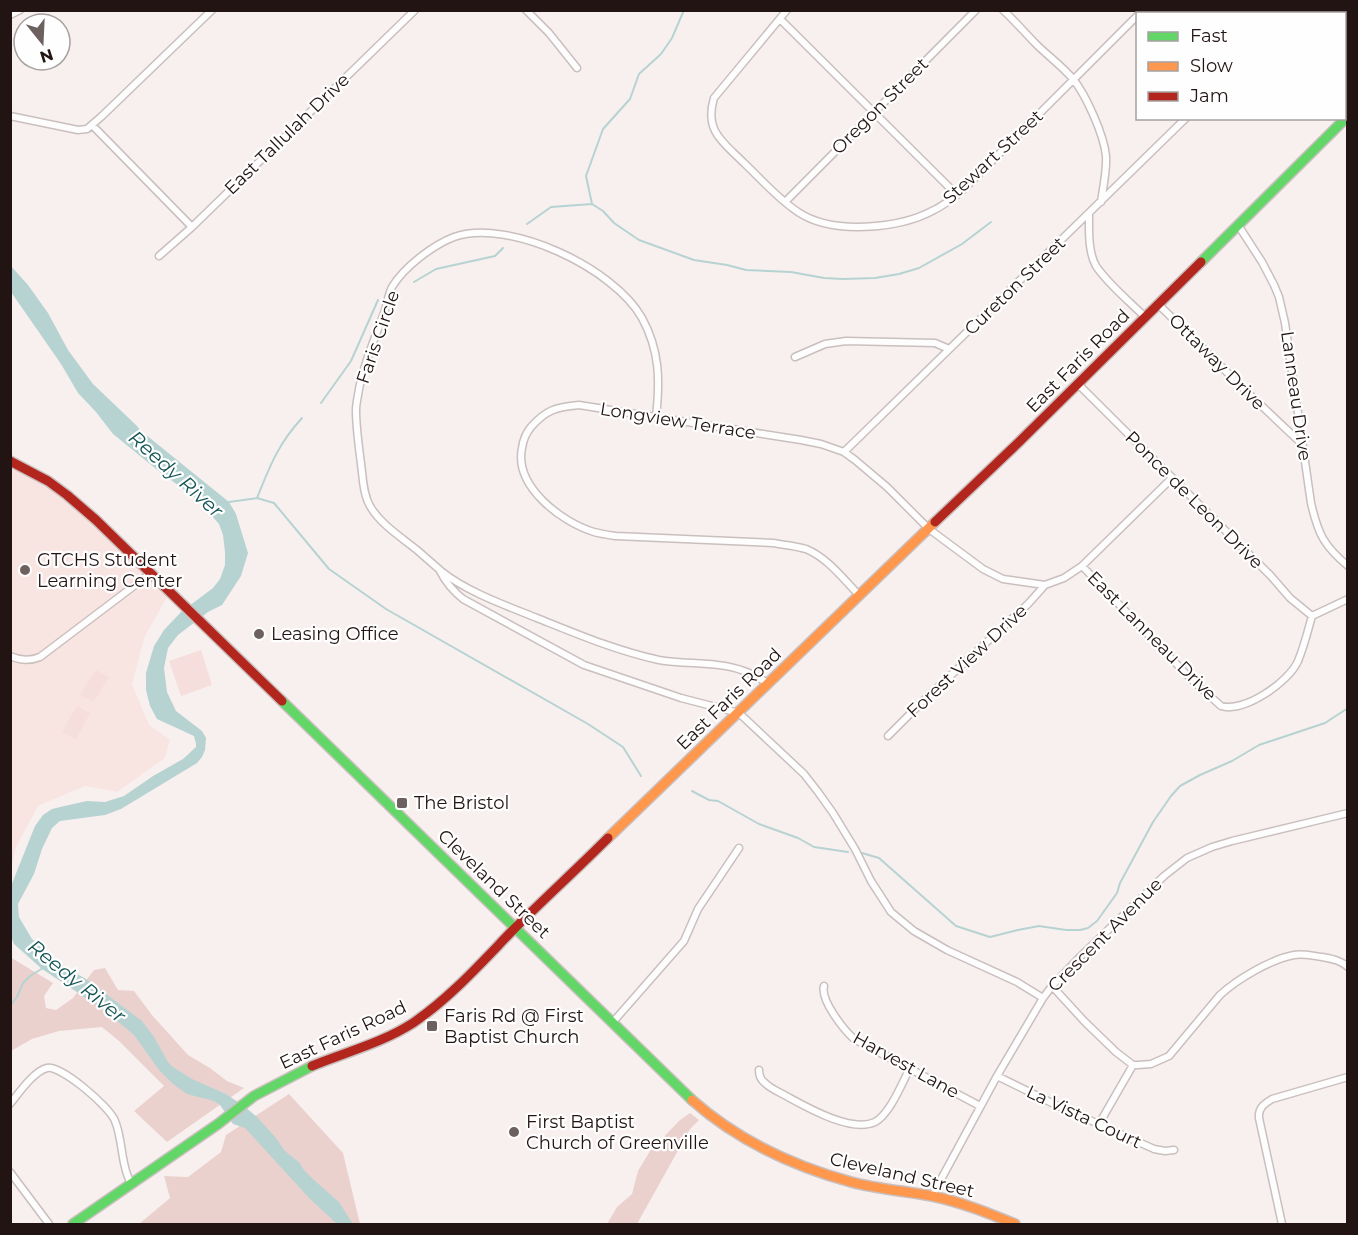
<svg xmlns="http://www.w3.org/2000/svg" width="1358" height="1235" font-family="Montserrat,sans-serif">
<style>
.built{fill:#f8e5e2}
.green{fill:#f5dedc}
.forest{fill:#ebd1ce}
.water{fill:#b6d3d2}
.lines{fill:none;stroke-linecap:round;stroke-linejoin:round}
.stream{stroke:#b6d3d2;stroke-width:2}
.street-casing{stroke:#c9bfbe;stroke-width:9}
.fast-casing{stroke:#c9bfbe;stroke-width:12}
.slow-casing{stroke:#c9bfbe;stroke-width:12}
.jam-casing{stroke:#c9bfbe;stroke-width:12}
.street{stroke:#fefdfd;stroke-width:6}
.fast{stroke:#63d668;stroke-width:9}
.slow{stroke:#ff974d;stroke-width:9}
.jam{stroke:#b3261e;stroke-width:9}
.poi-dot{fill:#6c615f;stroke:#fefefe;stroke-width:2}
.labels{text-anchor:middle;stroke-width:4.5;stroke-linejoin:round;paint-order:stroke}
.street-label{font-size:18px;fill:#211412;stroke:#fefefe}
.poi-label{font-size:18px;fill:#211412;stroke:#fefefe;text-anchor:start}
.water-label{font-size:20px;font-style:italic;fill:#165555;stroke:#fefefe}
</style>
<rect width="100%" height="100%" fill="#f8f0ef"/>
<path class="built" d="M11,461L48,481L170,592L145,636L132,684L149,725L170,740L165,758L117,792L85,786L38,806L16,847L11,870Z"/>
<path class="green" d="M201,650L212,685L181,696L169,661Z
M96,670L109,677L93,702L80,695Z
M77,706L90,713L76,739L62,732Z"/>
<path class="forest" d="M10,957L53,983L44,996L46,1008L56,1010L73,998L94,970L105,968L118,990L134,991L152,1015L188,1055L210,1068L227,1081L244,1088L167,1142L134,1111L164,1086L119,1041L102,1027L59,1031L32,1039L11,1051Z
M289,1094L343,1153L360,1224H139L170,1198L164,1176L188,1177L221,1152L226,1135Z
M690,1113L699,1120L690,1129L637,1224H607L617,1207L632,1194L638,1171L650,1151L680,1120Z"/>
<path class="water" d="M10,265L28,285L48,313L68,350L93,384L137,426L140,430L229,502L236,514L248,553L241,576L222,605L208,612L178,635L168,648L164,668L167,692L176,711L202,731L206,738L205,750L202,757L197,763L121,809L105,815L60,821L52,828L42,849L34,874L18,904L19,917L32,939L60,964L86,979L142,1021L154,1037L168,1062L173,1067L192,1079L226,1094L244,1106L257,1117L276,1138L285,1151L300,1163L303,1169L314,1180L339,1202L353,1224H337L309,1198L245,1128L233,1124L220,1105L214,1101L187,1094L173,1084L159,1070L134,1035L104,1010L42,969L14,944L11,936V886L35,826L43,815L52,809L60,807L87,801L105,802L124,796L153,776L183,759L196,747V744L194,736L157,719L150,706L146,690V673L154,646L164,630L181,612L213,588L220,579L225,565V552L223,535L219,524L197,499L160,472L113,434L96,412L78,393L61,364L11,292Z"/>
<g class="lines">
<path class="stream" d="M592,204L586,176L603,129L630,99L639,74L661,54L672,38L684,10
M527,224L551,207L592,204L603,211L614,223L639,240L694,260L727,265L746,270L791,272L824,278L843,279L875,278L899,274L919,268L962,244L991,222
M414,282L436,269L495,256L503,248
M321,403L351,361L378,300
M257,498C270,466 278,444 302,418
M229,502L257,498L274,503L329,569L386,609L588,724L623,747L641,776
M692,791L709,800L718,801L759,824L798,838L814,847L848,852
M862,853L879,858L956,926L990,937L1018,930L1039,926L1066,930H1080L1088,928L1097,921L1117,893L1120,883L1153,822L1171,796L1180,786L1200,775L1232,761L1259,745L1325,723L1348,708
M10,1006L17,997L23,983L30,976L43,968"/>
<g class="street-casing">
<path id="street" d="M526,10L549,33L577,68
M787,10L714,98C704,131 723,142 744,163C761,179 778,199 798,212C832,235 899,229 934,210C945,205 954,197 964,189L1138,15
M1003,10C1015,21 1025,33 1036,44C1048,56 1062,66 1073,79C1086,95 1104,135 1106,156C1107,171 1103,187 1101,202
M1242,10L1245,14
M1267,14L1269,10
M10,15L20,10
M780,19L957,195
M10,116L78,130L87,129L102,116L212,10
M92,125L192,227
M785,202L976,10
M1089,214C1089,230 1088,252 1096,266C1107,283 1130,302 1145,317
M1238,225L1262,262L1274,285L1279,297L1285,323L1311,503C1318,534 1324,546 1348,566
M159,256L192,227L415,10
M1158,304L1248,393L1302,444
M795,357L825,344L846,341L935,343L949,349
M1078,384L1270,575L1290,598L1312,616
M656,417C660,381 660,351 642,318C614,268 509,218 454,237C433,245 404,267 392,287C388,295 387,305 384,313C375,338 364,363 359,389C358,396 356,404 356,410C356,428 359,447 361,464C363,478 363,494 370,506C380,524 401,537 417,550C425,557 433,564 441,571C467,592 507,606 537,618C577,634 617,651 659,660C687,665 718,661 744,671C753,674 760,679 768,683
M844,452L1186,118
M1082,566L1192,680L1221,706C1244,713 1289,682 1298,661C1304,647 1308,630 1312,616L1348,599
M440,571C446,583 453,591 463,599L584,665L681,698L739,713L804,774L818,792L833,813L855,849L871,881L891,912L914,931L947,950L1017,982L1043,998
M860,596C844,580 828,558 806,549C795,546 784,545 773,543L616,536C609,535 601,534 594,532C561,522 514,486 522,448C523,441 526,433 531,427C546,410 556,407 579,405L801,440L821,444L844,452L855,460L887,487L929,529L983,569L1003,579L1045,585L1064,578L1082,566L1172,478
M10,656C21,661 30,661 40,657L151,573
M888,736L925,699L1028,604L1045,585
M824,986C820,1000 844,1030 854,1039L980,1106
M1052,986L1084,1021L1116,1052L1133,1065H1138L1151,1064L1169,1056L1220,995C1236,980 1271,959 1294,955C1303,953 1313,956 1322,957C1332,959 1340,960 1348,967
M613,1022L684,941L698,909L739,848
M759,1070C759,1075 760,1079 764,1082C770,1089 780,1092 788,1097C808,1108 852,1133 875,1122C890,1114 902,1083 910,1068
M997,1076L1054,1104L1154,1149L1165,1151L1174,1150
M10,1104C19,1093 34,1071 47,1068C61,1065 110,1107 115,1121C121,1135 121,1152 125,1167C126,1173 129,1179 131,1184
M1099,1124L1133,1065
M10,1172L49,1224
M932,1196L997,1076L1043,998L1052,986L1081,956L1164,876L1187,858L1212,847L1232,841L1348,813
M1282,1224L1259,1118C1258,1108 1264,1104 1272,1099L1348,1077"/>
</g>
<g class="fast-casing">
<path id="fast" d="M1201,262L1348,116
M282,701L692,1100
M73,1224L218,1124L254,1096L312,1066"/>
</g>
<g class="slow-casing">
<path id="slow" d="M608,838L935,522
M692,1100C737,1140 793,1166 851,1182C877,1189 905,1191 932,1196C961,1202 988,1213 1015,1224"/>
</g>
<g class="jam-casing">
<path id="jam" d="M10,461L48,481L67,495L96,520L282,701
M935,522L1019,442L1201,262
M312,1066C346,1052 382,1043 413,1023C451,997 481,963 513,930C544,899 577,869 608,838"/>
</g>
<use href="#street" class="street"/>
<use href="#fast" class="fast"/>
<use href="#slow" class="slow"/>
<use href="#jam" class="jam"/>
</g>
<g class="poi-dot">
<circle cx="25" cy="570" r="6"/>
<circle cx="259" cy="634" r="6"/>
<rect x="396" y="797" width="12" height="12" rx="3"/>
<rect x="426" y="1020" width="12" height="12" rx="3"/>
<circle cx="514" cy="1132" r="6"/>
</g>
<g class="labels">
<g class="street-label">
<text transform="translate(880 106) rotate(-45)" y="6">Oregon Street</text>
<text transform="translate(287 134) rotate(-44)" y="6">East Tallulah Drive</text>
<text transform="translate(993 157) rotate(-43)" y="6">Stewart Street</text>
<text transform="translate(1015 286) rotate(-44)" y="6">Cureton Street</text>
<text transform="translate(378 337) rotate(-71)" y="6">Faris Circle</text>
<text transform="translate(1078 361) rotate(-45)" y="6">East Faris Road</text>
<text transform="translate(1217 362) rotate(45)" y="6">Ottaway Drive</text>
<text transform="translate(1296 396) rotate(82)" y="6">Lanneau Drive</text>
<text transform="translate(678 421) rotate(9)" y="6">Longview Terrace</text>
<text transform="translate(1194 500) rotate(45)" y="6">Ponce de Leon Drive</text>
<text transform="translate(1152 636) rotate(45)" y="6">East Lanneau Drive</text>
<text transform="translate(967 661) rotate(-43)" y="6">Forest View Drive</text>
<text transform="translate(729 699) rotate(-44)" y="6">East Faris Road</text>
<text transform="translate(494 884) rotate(44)" y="6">Cleveland Street</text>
<text transform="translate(1105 935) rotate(-45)" y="6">Crescent Avenue</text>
<text transform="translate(343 1035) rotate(-25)" y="6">East Faris Road</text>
<text transform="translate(906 1065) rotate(29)" y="6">Harvest Lane</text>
<text transform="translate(1084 1117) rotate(25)" y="6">La Vista Court</text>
<text transform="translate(902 1175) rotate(13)" y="6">Cleveland Street</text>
</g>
<g class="poi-label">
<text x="37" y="566">GTCHS Student<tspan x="37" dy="21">Learning Center</tspan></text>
<text x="271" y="640">Leasing Office</text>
<text x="414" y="809">The Bristol</text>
<text x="444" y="1022">Faris Rd @ First<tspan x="444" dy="21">Baptist Church</tspan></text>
<text x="526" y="1128">First Baptist<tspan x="526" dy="21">Church of Greenville</tspan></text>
</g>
<g class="water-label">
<text transform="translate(176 474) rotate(42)" y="7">Reedy River</text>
<text transform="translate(77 981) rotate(39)" y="7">Reedy River</text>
</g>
</g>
<rect width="1358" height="1235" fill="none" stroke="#211412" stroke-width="24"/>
<rect x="1136" y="12" width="210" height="108" fill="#fefefe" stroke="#a6a0a0" stroke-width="1.5"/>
<rect x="1148" y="32" width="30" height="9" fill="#63d668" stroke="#a6a0a0" stroke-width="1.5"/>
<text x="1190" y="42" font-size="18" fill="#211412">Fast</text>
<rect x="1148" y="62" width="30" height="9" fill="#ff974d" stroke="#a6a0a0" stroke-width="1.5"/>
<text x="1190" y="72" font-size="18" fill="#211412">Slow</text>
<rect x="1148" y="92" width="30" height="9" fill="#b3261e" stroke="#a6a0a0" stroke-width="1.5"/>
<text x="1190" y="102" font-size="18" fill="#211412">Jam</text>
<g transform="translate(42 42) rotate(162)"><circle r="28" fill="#fefefe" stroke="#a6a0a0" stroke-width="1.5"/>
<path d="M0-4.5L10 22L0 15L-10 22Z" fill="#6c615f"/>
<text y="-9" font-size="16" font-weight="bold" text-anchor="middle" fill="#211412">N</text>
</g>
</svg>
